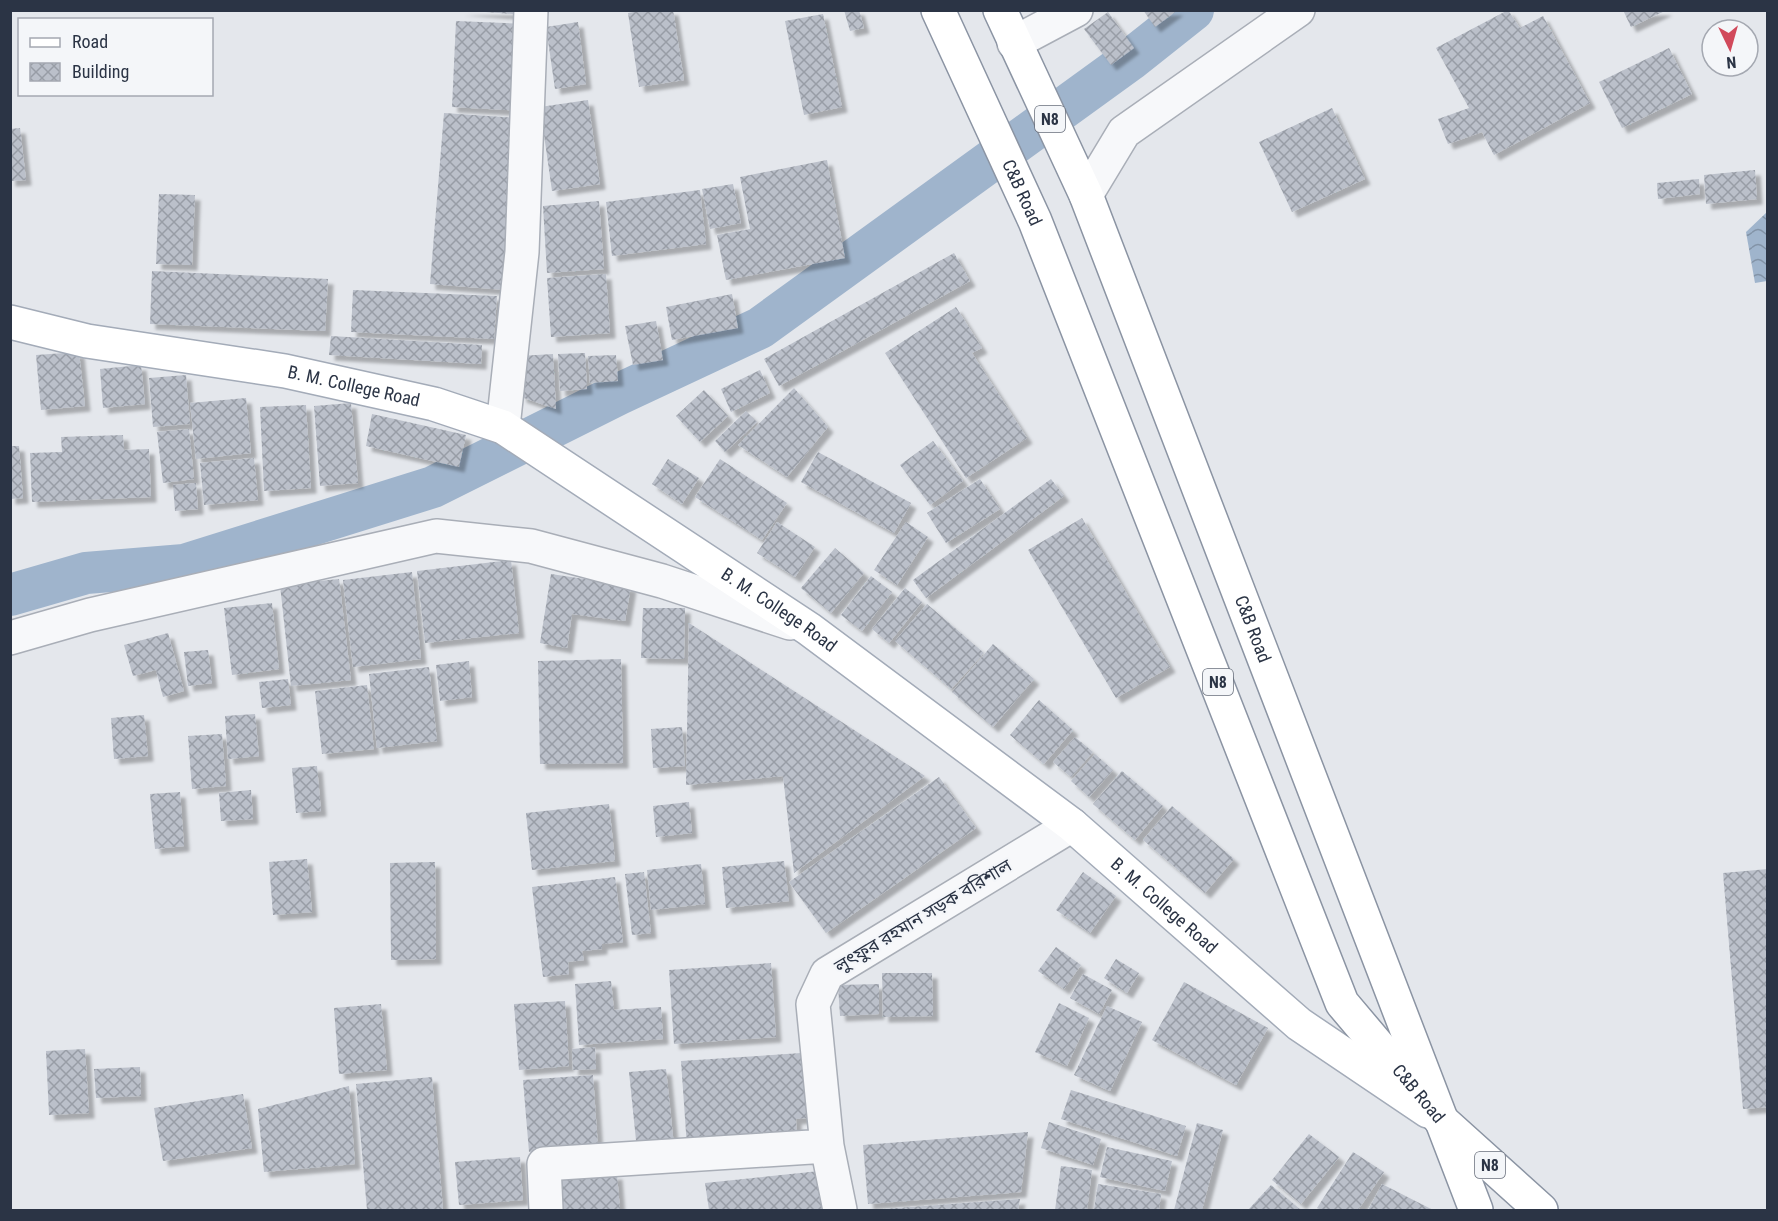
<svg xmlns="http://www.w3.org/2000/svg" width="1778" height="1221" font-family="'Roboto Condensed','Noto Sans Bengali',sans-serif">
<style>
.water{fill:url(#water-waves)}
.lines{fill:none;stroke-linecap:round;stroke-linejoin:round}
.canal{stroke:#9fb4cc;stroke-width:42}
.building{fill:url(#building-cross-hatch);filter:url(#shadow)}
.minor-casing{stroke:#a9aeb7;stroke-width:36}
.major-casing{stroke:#a3abb8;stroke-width:36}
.highway-casing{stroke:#8b94a3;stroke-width:36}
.minor{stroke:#f7f8fa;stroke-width:33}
.major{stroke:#fff;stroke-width:33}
.highway{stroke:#fff;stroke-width:33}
.labels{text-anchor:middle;stroke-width:4.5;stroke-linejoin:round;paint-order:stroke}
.shield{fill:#f4f6f9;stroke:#676e7b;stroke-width:1.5}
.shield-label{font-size:16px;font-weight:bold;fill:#2b3445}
.street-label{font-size:18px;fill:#2b3445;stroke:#f4f6f9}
</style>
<defs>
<pattern id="water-waves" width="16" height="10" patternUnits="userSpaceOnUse" patternTransform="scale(1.5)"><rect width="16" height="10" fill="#9fb4cc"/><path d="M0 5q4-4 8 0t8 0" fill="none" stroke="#8293a7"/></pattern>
<pattern id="building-cross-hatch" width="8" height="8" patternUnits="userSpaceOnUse" patternTransform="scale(1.5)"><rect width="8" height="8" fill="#bbc0ca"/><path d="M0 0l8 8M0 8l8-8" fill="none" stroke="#989da6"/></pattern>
<filter id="shadow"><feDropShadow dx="5.5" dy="5.5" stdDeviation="1.5" flood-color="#0004"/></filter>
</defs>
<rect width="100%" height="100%" fill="#e4e7ec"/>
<path class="water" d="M1767,212V281L1755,283L1746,232Z"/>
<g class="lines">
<path class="canal" d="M10,595L86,573L184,565L433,487L619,394L760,328L1130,60L1193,10"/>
</g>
<path class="building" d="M459,10H526V15Z
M645,10H673L684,80L639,87L628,13Z
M844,10H859L864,28L850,31Z
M1143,10H1178L1155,27Z
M1508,10L1520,28L1543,16L1590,103L1494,155L1482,132L1448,144L1438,119L1469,108L1436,48Z
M1623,10H1667L1631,27Z
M1108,12L1134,48L1111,65L1084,29Z
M823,14L842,107L804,115L785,21Z
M456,21L528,24L523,111L452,107Z
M578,22L586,84L555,89L546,27Z
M1669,48L1692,94L1622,128L1599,82Z
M588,100L600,184L552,191L540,107Z
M1332,108L1365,179L1292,212L1259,142Z
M444,113L520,118L506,290L430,284Z
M20,128L26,180L10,181V129Z
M827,160L845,258L726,280L717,235L750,229L740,177Z
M1755,170L1757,199L1706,204L1704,175Z
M1699,179L1700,194L1658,199L1657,183Z
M733,184L741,223L710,229L702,189Z
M700,190L706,244L612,256L606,202Z
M159,194L195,195L192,265L156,264Z
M599,201L604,269L547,273L543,206Z
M954,253L970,281L779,386L764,359Z
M152,271L328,279L325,331L150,324Z
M606,274L610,333L551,337L547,278Z
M353,290L497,296L494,339L351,332Z
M732,294L738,328L672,340L666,307Z
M956,307L982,348L972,353L1027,438L966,478L885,353Z
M656,321L663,360L633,365L625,326Z
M331,336L482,345L481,364L329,355Z
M79,352L85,406L41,410L36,355Z
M585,353L587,389L560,391L558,354Z
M553,354L556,409L521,397L520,356Z
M616,355L618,381L590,383L588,356Z
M141,365L145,404L103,408L100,369Z
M760,370L770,393L731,412L721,389Z
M186,375L190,424L153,427L149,378Z
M794,388L828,427L787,477L738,445Z
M704,390L728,416L700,442L676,416Z
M246,398L251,453L196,459L190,403Z
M351,403L358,483L320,486L314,406Z
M306,405L311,488L264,491L260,407Z
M746,411L757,422L725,452L715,441Z
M372,414L466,435L459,467L366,446Z
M189,429L194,479L163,483L157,432Z
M123,435L124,450L149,449L151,497L32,502L30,453L62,452L61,437Z
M933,441L963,481L930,505L900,465Z
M10,446H19L23,498L10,499Z
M818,452L911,503L894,533L801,482Z
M254,458L258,500L204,505L200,463Z
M668,459L699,478L682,504L652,484Z
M720,459L787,503L762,540L695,497Z
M980,479L1000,509L946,543L927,513Z
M1051,479L1064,496L926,598L913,580Z
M196,483L198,509L175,511L173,485Z
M1082,518L1170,667L1116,698L1028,550Z
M777,522L815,547L795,577L757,553Z
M906,522L928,537L897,585L874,570Z
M835,548L864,573L831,613L801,588Z
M511,560L519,633L425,643L417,571Z
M412,572L421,659L353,667L343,580Z
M551,574L631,586L625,621L572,614L567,648L540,643Z
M871,576L892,592L862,631L841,615Z
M339,579L351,680L291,686L280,585Z
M905,588L922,602L889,643L872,629Z
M272,603L279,669L232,675L224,608Z
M927,604L984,653L951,689L895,641Z
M643,608H685L684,659L641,658Z
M689,623L925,776L794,873L783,776L686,785Z
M168,633L184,691L163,697L156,670L133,676L124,645Z
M993,644L1034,679L993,727L952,692Z
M208,650L212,683L188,686L184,652Z
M621,659L623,763L540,764L538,661Z
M469,661L472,697L440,701L436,665Z
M429,667L437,741L377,748L369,674Z
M288,679L291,705L262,708L259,682Z
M367,685L374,749L322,754L315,691Z
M1039,700L1073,730L1044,764L1010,735Z
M255,714L259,756L228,759L225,716Z
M144,715L148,756L114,759L111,718Z
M682,727L685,766L653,768L651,729Z
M222,734L226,786L192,789L188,736Z
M1075,737L1093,752L1071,777L1053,762Z
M1095,754L1113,770L1089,797L1071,781Z
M317,766L321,811L296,813L292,768Z
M1122,771L1163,806L1135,840L1093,804Z
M939,777L976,828L826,933L789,882Z
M251,790L253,819L221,821L219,793Z
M180,792L184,846L155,849L150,794Z
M689,802L692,833L656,837L653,806Z
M609,804L615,861L532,870L526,813Z
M1172,806L1234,859L1205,893L1143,840Z
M307,859L312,912L273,915L269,862Z
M784,861L789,901L726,908L722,867Z
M435,862L436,959L391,960L390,863Z
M701,864L705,904L651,910L647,870Z
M1768,869V1107L1743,1109L1723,873Z
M644,872L651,933L632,935L625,874Z
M1083,872L1116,896L1090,933L1056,910Z
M615,877L623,942L602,944V949L582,951L584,960L568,962L569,974L543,977L532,887Z
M1056,947L1081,965L1064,989L1038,971Z
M1116,959L1139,973L1127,993L1104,978Z
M771,963L776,1037L674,1044L669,970Z
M882,973H932L933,1016L883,1017Z
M1083,974L1112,990L1099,1014L1070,998Z
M611,981L614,1010L661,1007L663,1039L579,1045L575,984Z
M1184,982L1268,1028L1236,1085L1152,1040Z
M879,984V1014L840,1016L838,985Z
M565,1001L569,1066L519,1070L514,1004Z
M1059,1003L1089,1018L1067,1066L1035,1052Z
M381,1004L387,1070L339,1074L334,1008Z
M1107,1006L1142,1022L1110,1091L1074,1075Z
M595,1047L596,1069L573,1070L572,1049Z
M85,1049L89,1113L49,1115L46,1051Z
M801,1053L806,1118L796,1119L797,1139L687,1147L681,1061Z
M140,1067L141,1096L96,1098L94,1069Z
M666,1069L674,1146L637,1150L629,1072Z
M593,1075L598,1148L529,1152L523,1080Z
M432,1077L443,1210H367L356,1084Z
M349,1086L355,1164L264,1172L258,1109Z
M1071,1090L1186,1126L1177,1156L1061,1119Z
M243,1094L252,1148L163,1161L154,1108Z
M1049,1122L1101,1139L1093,1165L1041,1148Z
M1197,1123L1223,1130L1202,1210H1174Z
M1028,1132L1021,1192L868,1204L863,1145Z
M1309,1134L1339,1157L1301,1204L1272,1180Z
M1107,1147L1172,1161L1165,1191L1100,1177Z
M1353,1152L1384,1172L1358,1210H1321L1317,1208Z
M520,1157L523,1200L459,1205L455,1162Z
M1061,1166L1092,1170L1087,1210H1055Z
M829,1170L833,1210H709L705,1183Z
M617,1174L620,1210H556L554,1180Z
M1098,1184L1161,1194L1159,1210L1094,1209Z
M1382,1184L1433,1210H1368Z
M1271,1185L1301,1210H1248Z
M1020,1199L1018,1210H883V1209Z"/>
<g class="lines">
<g class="minor-casing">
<path id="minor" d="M1014,43L1076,10
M1086,195L1124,132L1298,10
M503,427L522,252L531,10
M10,638L90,615L436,536L531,546L662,581L790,623
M546,1210L544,1164L827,1146
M840,1210L827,1146L813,1004L827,974L1072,825"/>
</g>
<g class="major-casing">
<g id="major">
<path id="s1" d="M10,322L87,341L285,371L434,404L503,427L809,629L1072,825L1299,1024L1428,1111"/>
</g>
</g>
<g class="highway-casing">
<g id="highway">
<path id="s2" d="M938,10L1035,221L1342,1003L1440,1119L1541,1210"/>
<path id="s3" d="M1000,10L1086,195L1476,1210"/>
</g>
</g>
<use href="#minor" class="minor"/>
<use href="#major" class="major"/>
<use href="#highway" class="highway"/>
</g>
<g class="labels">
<g class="shield">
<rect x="1035" y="106" width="30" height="26" rx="4.5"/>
<rect x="1203" y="669" width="30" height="26" rx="4.5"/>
<rect x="1475" y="1152" width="30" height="26" rx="4.5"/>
</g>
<g class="shield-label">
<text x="1050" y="125">N8</text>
<text x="1218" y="688">N8</text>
<text x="1490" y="1171">N8</text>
</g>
<g class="street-label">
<text dy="6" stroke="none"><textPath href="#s2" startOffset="201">C&amp;B Road</textPath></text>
<text dy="6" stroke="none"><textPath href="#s1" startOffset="350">B. M. College Road</textPath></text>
<text dy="6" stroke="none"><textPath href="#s1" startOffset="836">B. M. College Road</textPath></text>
<text dy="6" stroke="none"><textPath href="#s3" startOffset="669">C&amp;B Road</textPath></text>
<text dy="6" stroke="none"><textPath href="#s1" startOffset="1322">B. M. College Road</textPath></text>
<text transform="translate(923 916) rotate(-31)" y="6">লুৎফুর রহমান সড়ক বরিশাল</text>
<text dy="6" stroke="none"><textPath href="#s2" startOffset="1191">C&amp;B Road</textPath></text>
</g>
</g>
<rect width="1778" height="1221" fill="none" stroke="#2b3445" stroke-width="24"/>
<rect x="18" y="18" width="195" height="78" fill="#f4f6f9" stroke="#a4a8b1" stroke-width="1.5"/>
<rect x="30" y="38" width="30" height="9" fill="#ffffff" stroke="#a4a8b1" stroke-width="1.5"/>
<text x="72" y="48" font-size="18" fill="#2b3445">Road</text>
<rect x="30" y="63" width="30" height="18" fill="url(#building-cross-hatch)" stroke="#a4a8b1" stroke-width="1.5"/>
<text x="72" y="78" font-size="18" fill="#2b3445">Building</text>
<g transform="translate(1730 48) rotate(175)"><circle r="28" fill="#f4f6f9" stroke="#a4a8b1" stroke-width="1.5"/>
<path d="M0-4.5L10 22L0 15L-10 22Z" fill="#d1495b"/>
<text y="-9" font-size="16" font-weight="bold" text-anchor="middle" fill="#2b3445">N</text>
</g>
</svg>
